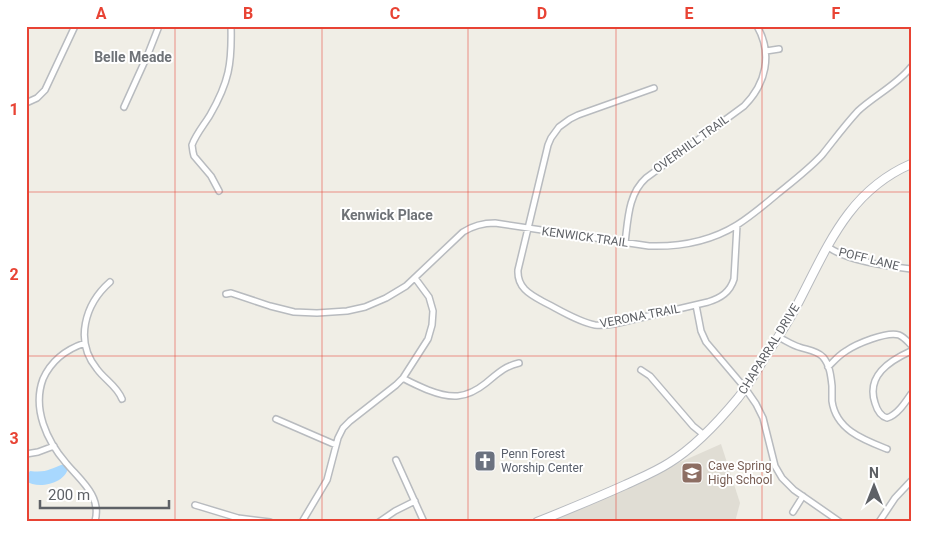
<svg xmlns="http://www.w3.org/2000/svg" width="937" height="548" font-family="Roboto,sans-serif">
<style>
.education{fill:#e0ddd4}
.water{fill:#a8d8fe}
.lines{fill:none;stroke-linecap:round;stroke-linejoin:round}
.street-casing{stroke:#b8bbbf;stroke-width:8}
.secondary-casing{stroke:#b7babf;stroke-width:10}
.street{stroke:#fff;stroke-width:5}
.secondary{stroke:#fff;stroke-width:8}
.grid{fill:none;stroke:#e84334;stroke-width:1;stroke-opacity:0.55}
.labels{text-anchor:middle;stroke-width:4;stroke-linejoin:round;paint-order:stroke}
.street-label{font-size:12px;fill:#5e6166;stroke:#fff}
.worship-label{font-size:12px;fill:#5b616d;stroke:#fff;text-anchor:start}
.education-label{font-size:12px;fill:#785e54;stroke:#fff;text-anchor:start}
.neighbourhood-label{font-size:14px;font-weight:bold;fill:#6f7378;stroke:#fff}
.neatline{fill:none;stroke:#e84334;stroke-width:2}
.grid-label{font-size:16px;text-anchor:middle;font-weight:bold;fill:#e84334}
</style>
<rect width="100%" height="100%" fill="#f0eee6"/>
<path class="education" d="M721,444L740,503L735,522H545Z"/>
<path class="water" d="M64,464L68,467C67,483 38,490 26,481L27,475L30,471C47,473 49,469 64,464Z"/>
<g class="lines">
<g class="street-casing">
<path id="street" d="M766,51L779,49
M654,88L578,115L570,119L559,127L551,138L548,145L518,270C517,287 529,294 542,301C558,309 578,322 595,325C610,327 630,320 644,317C666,312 687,307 708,302C721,298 730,292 734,279L737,225
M26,103L37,98L45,90L75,26
M124,107L148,54L159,26
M219,191L211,176L194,156L193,152L192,145C196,134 204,125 210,115C229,82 232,64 231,26
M625,243C628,220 628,194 646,178L744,106C766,84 773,54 757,26
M828,247C848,261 886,266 911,269
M110,282C85,304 74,341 97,369C105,380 117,386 122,399
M226,294L231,293L270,306L294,312L317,313L347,311L365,307L386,298L406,286L463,232C474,225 483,223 495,223L649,246C679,247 711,241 737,225C751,216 763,206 776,195C792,182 808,170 822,155C834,140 845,125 858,111C874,96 898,84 911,67
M696,305L701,331L706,342L745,388L756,404L763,418L775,466L782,478L794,490L840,522
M778,337C785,340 792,345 799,347C807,350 816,350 823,357C830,365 831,377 832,386C832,391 832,396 832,401C836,430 864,440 887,449
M85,343C67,349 51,361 43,379C32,409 47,441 66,463C80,480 102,496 95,521
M911,351C889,361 866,376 875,403C877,410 880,416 887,418C897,415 905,403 911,394
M828,367C834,361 839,355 846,351C856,344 887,331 899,335C904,337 907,341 911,345
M641,370L650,376L693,426L704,435
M403,378C411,383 419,386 428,390C451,399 466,399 486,383C497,374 505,366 519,363
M276,419L336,445
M26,454L38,452L54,446
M396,460L424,522
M195,505L238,518L270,522
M793,512L803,496
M302,522L327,480L338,438L343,428L350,421L396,385L403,378L428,339L432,325L433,311L429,297L415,278
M379,522L395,511L415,501
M879,522L895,498L911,481"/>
</g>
<g class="secondary-casing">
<path id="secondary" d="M537,522C567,510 596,498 625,485C640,478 655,472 669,463C695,447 719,421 738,398C749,384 758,369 767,354C777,339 787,324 795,309C826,251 846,192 911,164"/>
</g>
<use href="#street" class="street"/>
<use href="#secondary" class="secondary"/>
</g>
<path class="grid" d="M175,26V522M322,26V522M468,26V522M616,26V522M762,26V522M26,192H911M26,356H911"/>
<defs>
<g id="church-square" transform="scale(1.125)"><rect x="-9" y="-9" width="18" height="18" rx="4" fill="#6b7280" stroke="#fff"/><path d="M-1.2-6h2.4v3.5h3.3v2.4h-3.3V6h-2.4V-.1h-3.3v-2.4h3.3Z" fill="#fff"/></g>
<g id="school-square" transform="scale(1.125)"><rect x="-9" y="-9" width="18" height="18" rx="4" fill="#8d6e63" stroke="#fff"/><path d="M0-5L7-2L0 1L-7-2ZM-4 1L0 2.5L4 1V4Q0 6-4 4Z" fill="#fff"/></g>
</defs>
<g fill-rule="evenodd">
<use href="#church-square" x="485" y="461"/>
<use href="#school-square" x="692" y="473"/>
</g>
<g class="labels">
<g class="street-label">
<text transform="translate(691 144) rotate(-36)" y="4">OVERHILL TRAIL</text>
<text transform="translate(585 237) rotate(8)" y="4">KENWICK TRAIL</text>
<text transform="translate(869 259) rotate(14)" y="4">POFF LANE</text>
<text transform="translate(640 316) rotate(-11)" y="4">VERONA TRAIL</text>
<text transform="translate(769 349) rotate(-58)" y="4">CHAPARRAL DRIVE</text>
</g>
<g class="worship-label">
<text x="501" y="458">Penn Forest<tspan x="501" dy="14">Worship Center</tspan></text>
</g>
<g class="education-label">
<text x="708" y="470">Cave Spring<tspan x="708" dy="14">High School</tspan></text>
</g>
<g class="neighbourhood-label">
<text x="133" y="62">Belle Meade</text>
<text x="387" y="220">Kenwick Place</text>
</g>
</g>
<rect width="937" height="548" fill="none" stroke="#ffffff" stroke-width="55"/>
<g transform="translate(874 486)" stroke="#ffffff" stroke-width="4" paint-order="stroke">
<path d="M0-4L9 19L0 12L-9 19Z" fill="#5e6166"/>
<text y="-8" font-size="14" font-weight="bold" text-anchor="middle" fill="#5e6166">N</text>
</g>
<path d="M40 500v8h129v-8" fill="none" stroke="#5e6166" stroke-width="2.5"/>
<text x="48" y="500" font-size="15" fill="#5e6166" stroke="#ffffff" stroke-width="4" paint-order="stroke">200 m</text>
<rect x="28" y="28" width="882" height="492" class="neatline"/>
<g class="grid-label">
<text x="101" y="19">A</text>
<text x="248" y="19">B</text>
<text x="395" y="19">C</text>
<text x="542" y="19">D</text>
<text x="689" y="19">E</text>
<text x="836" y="19">F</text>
<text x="14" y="115">1</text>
<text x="14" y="280">2</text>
<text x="14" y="444">3</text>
</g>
</svg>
